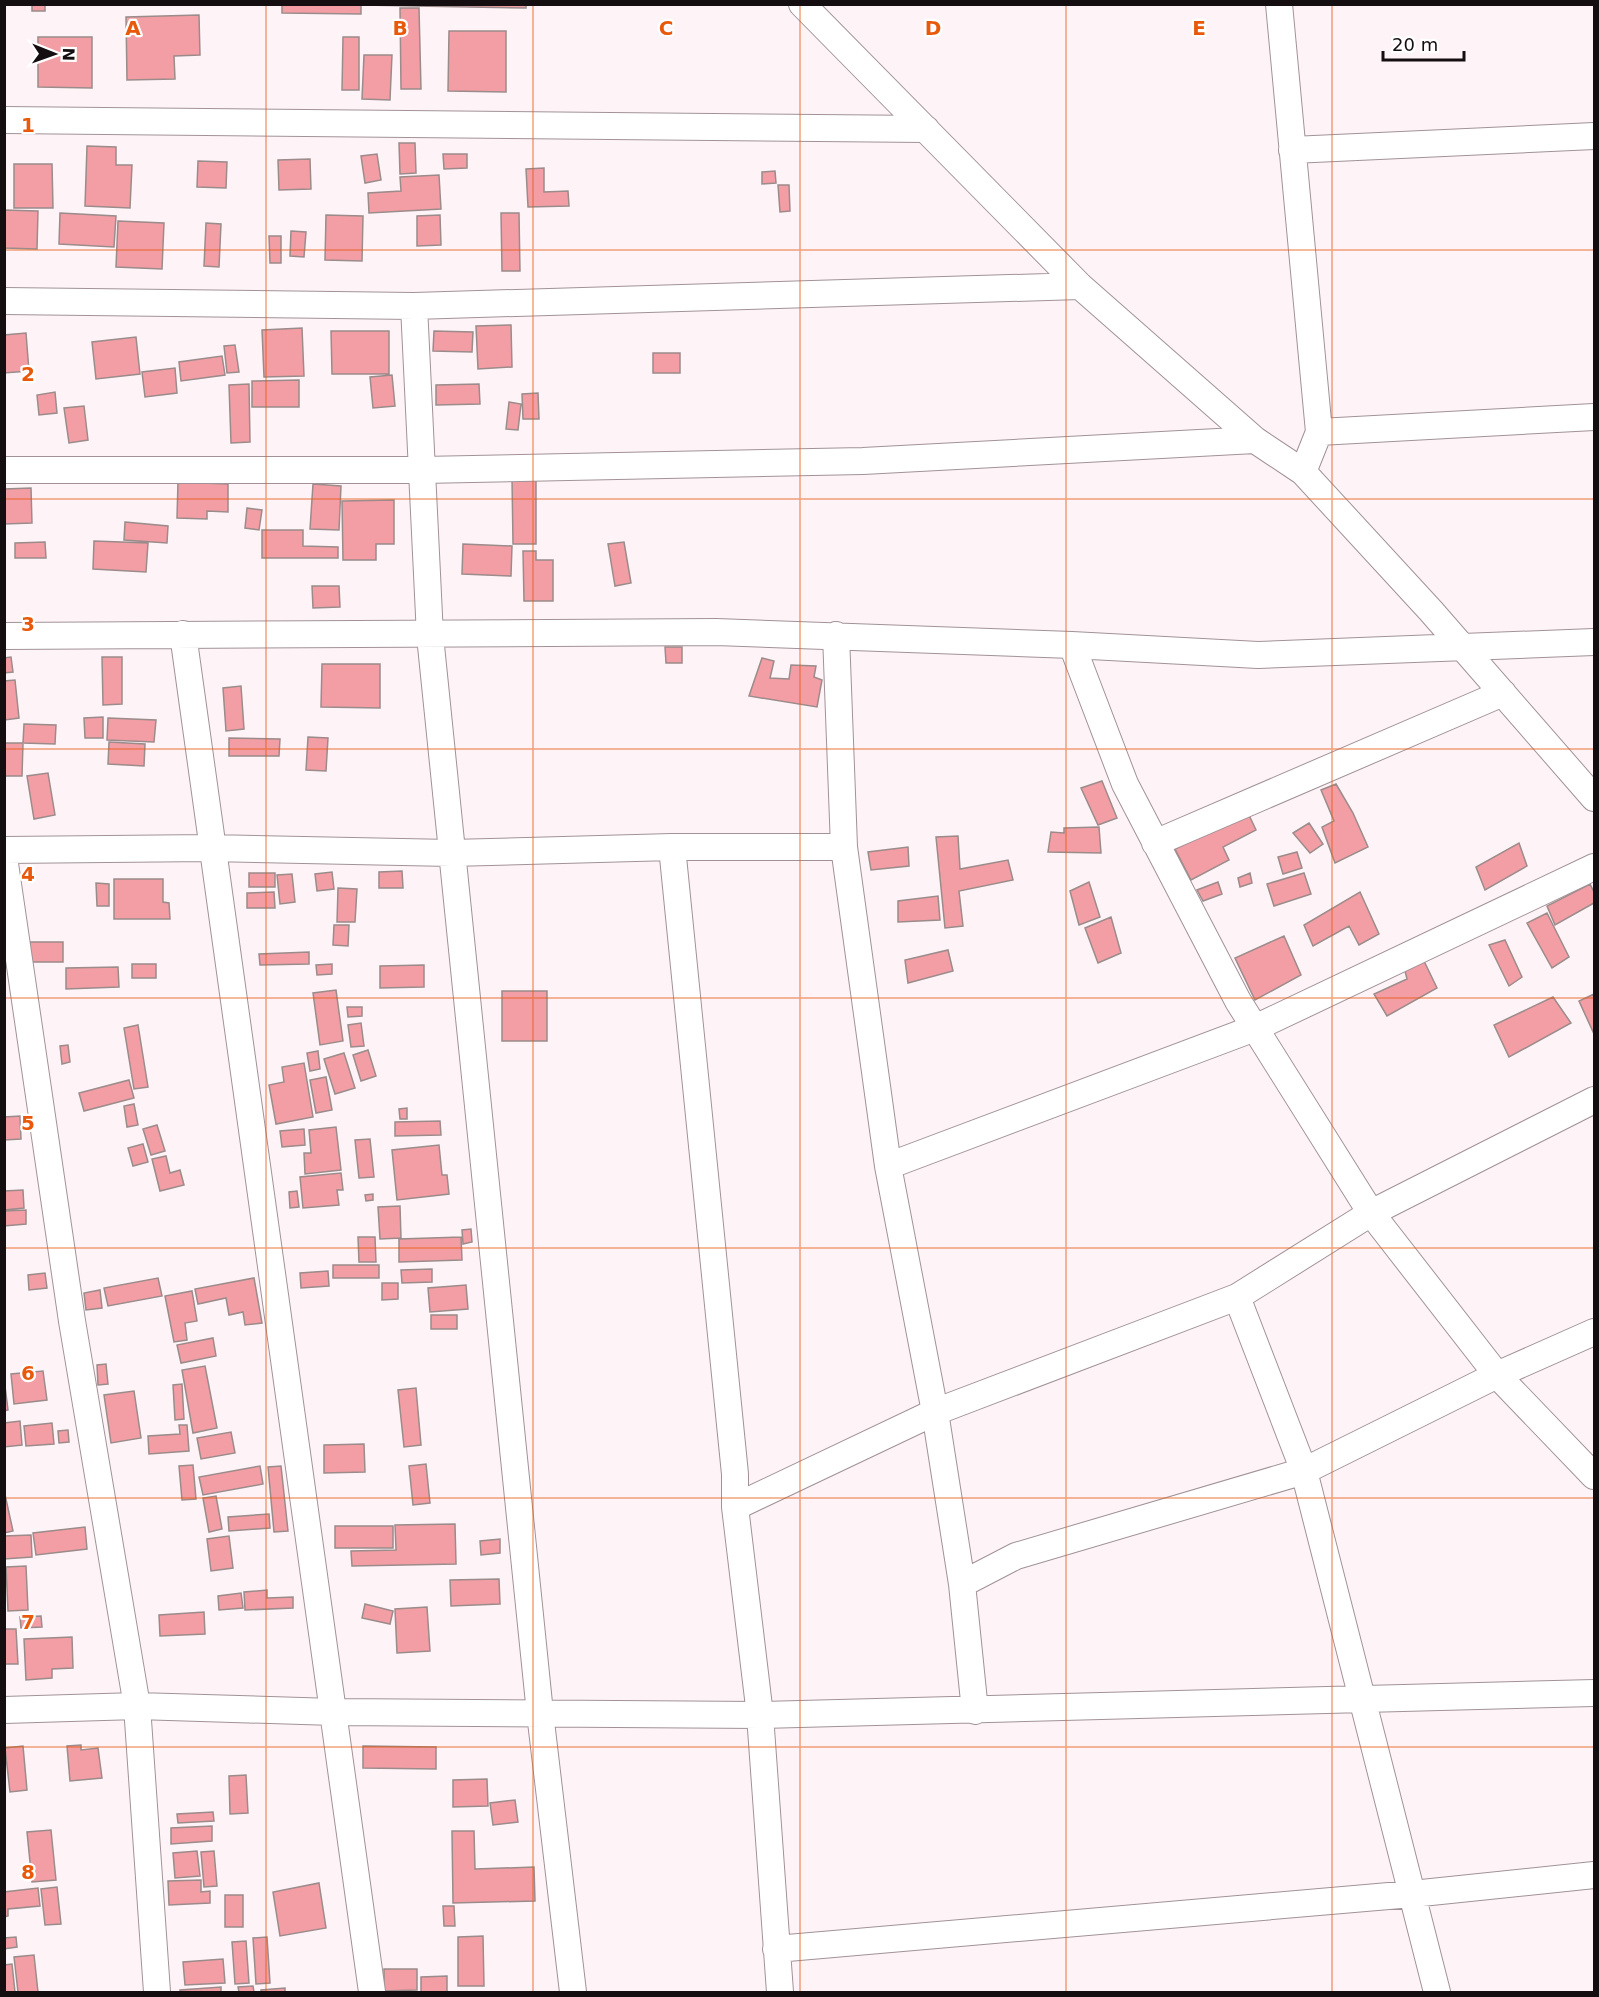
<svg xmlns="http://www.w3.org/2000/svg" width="1599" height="1997" font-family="'DejaVu Sans',sans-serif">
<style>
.building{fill:#f39ea4;stroke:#9b8b8b;stroke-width:1.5}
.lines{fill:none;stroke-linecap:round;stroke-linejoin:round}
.minor-casing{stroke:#a19297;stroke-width:28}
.minor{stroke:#fff;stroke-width:26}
.grid{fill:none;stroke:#e8590c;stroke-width:1.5;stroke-opacity:0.55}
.grid-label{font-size:20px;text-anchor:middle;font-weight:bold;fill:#e8590c;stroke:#fff;stroke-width:4.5;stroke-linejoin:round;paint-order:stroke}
</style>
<rect width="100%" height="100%" fill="#fef4f8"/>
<path class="building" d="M32,4H45V11H32Z
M282,4H526V8L361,5V14L282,13Z
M400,8H419L421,89H401Z
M199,15L200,55L174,56L175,79L127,80L126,17Z
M449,31H506V92L448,91Z
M38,37H92V88L38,87Z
M343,37H359V90H342Z
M364,55H392L390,100L362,99Z
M399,143H415L416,173L400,174Z
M87,146L116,147V165H132L130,208L85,206Z
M377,154L381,180L365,183L361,156Z
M443,154H467V168L444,169Z
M310,159L311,189L279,190L278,160Z
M198,161L227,162L226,188L197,187Z
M14,164H52L53,208H14Z
M544,168V192L568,191L569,206L528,207L526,169Z
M775,171L776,183L762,184V172Z
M439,175L441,209L369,213L368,193L401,191L400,177Z
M778,185H789L790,211L780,212Z
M4,210L38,211L37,249L4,248Z
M60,213L116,216L114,247L59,244Z
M501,213H519L520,271H502Z
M326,215L363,216L362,261L325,260Z
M440,215L441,245L417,246V216Z
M118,221L164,223L162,269L116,267Z
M206,223L221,224L219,267L204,266Z
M291,231L306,232L304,257L290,256Z
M269,236H281V263H270Z
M511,325L512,367L478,369L476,326Z
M302,328L304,376L264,377L262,330Z
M331,331H389V374H332Z
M434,331L473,332L472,352L433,351Z
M26,333L29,371L4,373V335Z
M136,337L140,374L96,379L92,342Z
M235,345L239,372L227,373L224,346Z
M653,353H680V373H653Z
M222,356L225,375L181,381L179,362Z
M175,368L177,393L145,397L142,372Z
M392,375L395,406L373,408L370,377Z
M299,380V407H252V381Z
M249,384L250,442L231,443L229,385Z
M479,384L480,404L436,405V385Z
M55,392L57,413L39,415L37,395Z
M538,393L539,419H523L522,394Z
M509,402L521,404L518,430L506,429Z
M84,406L88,440L69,443L64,408Z
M536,478V544H513L512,479Z
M178,482L228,484V512L207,511V519L177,518Z
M313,484L341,486L339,530L310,529Z
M31,488L32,523L4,524V489Z
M394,500V544H376V560H343L342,501Z
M247,508L262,510L259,530L245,528Z
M125,522L168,526L167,543L124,540Z
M262,530H303V546L338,547V558H262Z
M94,541L148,543L146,572L93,569Z
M45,542L46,558H15V543Z
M624,542L631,583L615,586L608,544Z
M463,544L512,546L511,576L462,574Z
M523,551H536V560H553V601H524Z
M312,586H339L340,607L313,608Z
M665,647H682V663H666Z
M11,657L13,672L4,673V658Z
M102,657H122V704L103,705Z
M762,658L774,661L770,678L789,679L791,665L816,666L814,677L822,680L817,707L749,696Z
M322,664H380V708L321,707Z
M15,680L19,718L5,720L4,681Z
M241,686L244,729L226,731L223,688Z
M103,717V738H85L84,718Z
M108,718L156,720L154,742L107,740Z
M24,724L56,725L55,744L23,743Z
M308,737L328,738L326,771L306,770Z
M229,738L280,739L279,756H229Z
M109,742L145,744L144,766L108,764Z
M4,743H23L22,776H4Z
M48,773L55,815L34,819L27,776Z
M1102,781L1117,818L1098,825L1081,788Z
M1336,784L1353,813L1368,847L1335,863L1322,827L1334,821L1321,790Z
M1248,813L1256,830L1223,847L1229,860L1191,880L1175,849Z
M1309,823L1323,844L1310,853L1293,833Z
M1099,827L1101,853L1048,852L1051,832L1064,833V828Z
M958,836L960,869L1008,860L1013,880L959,891L963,926L945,928L936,837Z
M1519,843L1527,866L1485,890L1476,867Z
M908,847L909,866L871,870L868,852Z
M1297,852L1302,868L1283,874L1278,857Z
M402,871L403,888H379V872Z
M332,872L334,889L317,891L315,874Z
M249,873H275V887H249Z
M1250,873L1252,883L1240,887L1238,878Z
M1304,873L1311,894L1274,906L1267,884Z
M292,874L295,902L280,904L277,875Z
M114,879H163V902L169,903L170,919H114Z
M1089,882L1100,917L1079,925L1070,891Z
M1218,882L1222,894L1203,901L1197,890Z
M96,883L109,884V906H97Z
M1590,884L1594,892V903L1555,925L1547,906Z
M338,888L357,889L355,922H337Z
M274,892L275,908H247V893Z
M1360,892L1379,934L1359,945L1349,926L1313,946L1304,925Z
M938,896L940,920L898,922V901Z
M1547,913L1569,957L1552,968L1527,923Z
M1111,917L1121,953L1098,963L1085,928Z
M334,925H349L348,946L333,945Z
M1284,936L1301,975L1255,1000L1235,958Z
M1505,940L1522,977L1509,986L1489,945Z
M30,942H63V962H30Z
M948,950L953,971L908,983L905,960Z
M309,952V964L260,965L259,954Z
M1424,961L1437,988L1387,1016L1374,994L1407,979L1405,971Z
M132,964H156V978H132Z
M332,964V974L317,975L316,965Z
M424,965V987L380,988V966Z
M118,967L119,987L66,989V968Z
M336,990L343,1041L320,1045L313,993Z
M502,991H547V1041H502Z
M1594,994V1034L1579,1001Z
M1553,997L1571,1023L1509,1057L1494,1025Z
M347,1007H362V1016L348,1017Z
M361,1023L364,1046L351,1047L348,1025Z
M138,1025L148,1087L134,1089L124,1028Z
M68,1045L70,1062L62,1064L60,1046Z
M368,1050L376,1076L361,1081L353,1055Z
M318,1051L320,1069L310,1071L307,1053Z
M344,1053L355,1088L335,1094L324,1059Z
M304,1063L313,1117L276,1124L269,1085L284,1082L282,1067Z
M326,1077L332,1110L316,1113L310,1080Z
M129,1080L134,1098L84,1111L79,1093Z
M134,1104L138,1125L127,1127L124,1106Z
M407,1108V1119H400L399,1109Z
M20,1116L21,1139L4,1140V1117Z
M440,1121L441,1135L395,1136V1122Z
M157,1125L165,1151L151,1155L143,1129Z
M336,1127L341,1170L305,1174L304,1153H311L309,1130Z
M304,1129L305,1145L282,1147L280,1131Z
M370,1139L374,1177L359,1178L355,1140Z
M143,1144L148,1162L133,1166L128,1148Z
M439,1145L442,1175H447L449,1194L397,1200L392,1150Z
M166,1156L170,1173L180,1170L184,1185L160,1191L152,1159Z
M341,1173L343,1190H337L339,1205L303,1208L300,1177Z
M23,1190L24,1208L4,1210V1191Z
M297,1191L299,1207L290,1208L289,1192Z
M373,1194V1200L366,1201L365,1195Z
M400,1206L401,1238L380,1239L378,1207Z
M26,1210V1224L4,1226V1211Z
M471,1229L472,1242L463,1244L462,1230Z
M358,1237H375L376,1262H359Z
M461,1237L462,1260L399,1262V1239Z
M333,1265H379V1278H333Z
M432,1269V1282L402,1283L401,1270Z
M328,1271L329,1286L301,1288L300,1273Z
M45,1273L47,1288L29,1290L28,1275Z
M158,1278L162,1296L108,1306L104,1288Z
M254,1278L262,1323L245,1325L243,1312L229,1315L226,1298L198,1304L195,1289Z
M382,1283H398V1299L382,1300Z
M466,1285L468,1309L430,1312L428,1288Z
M100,1290L102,1308L86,1310L84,1293Z
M192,1291L197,1321L185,1323L187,1340L174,1342L165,1296Z
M431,1315H457V1329H431Z
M431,1315H457V1329H431Z
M213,1338L216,1356L181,1363L177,1345Z
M106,1364L108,1384L98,1385L97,1365Z
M205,1366L217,1428L193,1433L182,1370Z
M43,1371L47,1400L14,1404L11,1374Z
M4,1378L8,1410L4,1411Z
M182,1384L184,1419L175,1420L173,1385Z
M416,1388L421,1445L404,1447L398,1390Z
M416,1388L421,1445L404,1447L398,1390Z
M134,1391L141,1438L111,1443L104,1395Z
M20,1421L22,1445L4,1447V1423Z
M52,1423L54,1444L26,1446L24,1426Z
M179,1425H187L189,1451L149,1454L148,1436L180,1434Z
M68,1430L69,1442L59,1443L58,1431Z
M231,1432L235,1453L201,1459L197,1438Z
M364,1444L365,1472L324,1473V1445Z
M364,1444L365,1472L324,1473V1445Z
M426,1464L430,1503L413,1505L409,1466Z
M426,1464L430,1503L413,1505L409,1466Z
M193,1465L196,1499L182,1500L179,1466Z
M260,1466L263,1484L203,1495L199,1477Z
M281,1466L288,1531L274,1532L268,1467Z
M4,1490L13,1531L4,1533Z
M216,1496L222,1529L209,1532L203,1498Z
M269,1514L270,1528L229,1531L228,1517Z
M455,1524L456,1564L352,1566L351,1551L396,1550L395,1525Z
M455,1524L456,1564L352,1566L351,1551L396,1550L395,1525Z
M335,1526H393V1548H335Z
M335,1526H393V1548H335Z
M85,1527L87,1549L36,1555L33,1533Z
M31,1535L32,1557L4,1559V1536Z
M229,1536L233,1568L211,1571L207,1539Z
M500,1539V1553L481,1555L480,1541Z
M500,1539V1553L481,1555L480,1541Z
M26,1566L28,1610L8,1611L6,1567Z
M499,1579L500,1604L451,1606L450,1580Z
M499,1579L500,1604L451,1606L450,1580Z
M267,1590V1598L293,1597V1608L245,1610L244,1592Z
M241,1593L243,1608L219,1610L218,1596Z
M365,1604L393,1611L390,1624L362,1618Z
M365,1604L393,1611L390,1624L362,1618Z
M427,1607L430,1651L397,1653L395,1609Z
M427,1607L430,1651L397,1653L395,1609Z
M204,1612L205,1634L160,1636L159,1615Z
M41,1616L42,1627L21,1628L20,1617Z
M4,1629H16L18,1664H4Z
M72,1637L73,1668L52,1669V1678L26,1680L24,1639Z
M81,1745V1750L98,1748L102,1778L70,1781L67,1746Z
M23,1746L27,1790L10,1792L5,1748Z
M363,1746L436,1747V1769L363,1768Z
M363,1746L436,1747V1769L363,1768Z
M246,1775L248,1813L230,1814L229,1776Z
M487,1779L488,1806L453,1807V1780Z
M487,1779L488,1806L453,1807V1780Z
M515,1800L518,1822L493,1825L490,1803Z
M515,1800L518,1822L493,1825L490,1803Z
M213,1812L214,1821L178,1823L177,1814Z
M212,1826V1841L171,1844V1828Z
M51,1830L56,1880L32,1882L27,1832Z
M452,1831H474L475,1869L534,1867L535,1901L453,1903Z
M452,1831H474L475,1869L534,1867L535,1901L453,1903Z
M197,1851L200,1876L175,1878L173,1853Z
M214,1851L217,1886L204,1887L201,1852Z
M201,1880V1892L210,1891V1903L169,1905L168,1881Z
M319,1883L326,1928L280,1936L273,1892Z
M319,1883L326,1928L280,1936L273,1892Z
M57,1887L61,1924L45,1925L41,1889Z
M38,1888L40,1906L8,1909V1916L4,1917V1892Z
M225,1895H243V1927H225Z
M443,1906H454L455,1926H444Z
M443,1906H454L455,1926H444Z
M483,1936L484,1986H458V1937Z
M483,1936L484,1986H458V1937Z
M16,1937L17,1947L4,1949V1938Z
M267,1937L270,1983L256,1984L253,1938Z
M246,1941L249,1983L235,1984L232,1942Z
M34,1955L38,1992H18L14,1957Z
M223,1959L225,1983L185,1985L183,1962Z
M12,1964L15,1992H4V1965Z
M384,1969H417V1990L384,1991Z
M384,1969H417V1990L384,1991Z
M447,1976V1992H421V1977Z
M447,1976V1992H421V1977Z
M253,1986L254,1992H239L238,1987Z
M221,1987V1992H180V1990Z
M285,1988V1992H261V1990Z"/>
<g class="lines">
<g class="minor-casing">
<path id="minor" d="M802,4L1080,286L1255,440L1303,472L1431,611L1594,798
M1279,4L1319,432L1303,472
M4,120L926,129
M1292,150L1594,136
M4,301L414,306L1080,286
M414,306L430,636L540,1713L573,1992
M1319,432L1594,417
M4,470H422L863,461L1255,440
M183,634L372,1992
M836,635L844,847L888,1166L935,1412L962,1584L975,1711
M4,636L716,632L1072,645L1258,655L1594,642
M1072,645L1125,784L1238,1001L1371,1213L1497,1375L1594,1476
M1155,843L1503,693
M672,847H844
M4,850L210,848L451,853L672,847L735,1474V1507L760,1715L780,1992
M4,857L72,1321L137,1706L157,1992
M888,1166L1255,1028L1594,867
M1237,1297L1304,1471L1437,1992
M735,1507L935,1412L1237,1297L1371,1213L1594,1100
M962,1584L1016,1556L1304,1471L1497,1375L1594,1332
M4,1710L137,1706L334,1712L760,1715L1594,1693
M776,1949L1412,1894L1594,1875"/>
</g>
<use href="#minor" class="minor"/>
</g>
<path class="grid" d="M266,4V1992M533,4V1992M800,4V1992M1066,4V1992M1332,4V1992M4,250H1594M4,499H1594M4,749H1594M4,998H1594M4,1248H1594M4,1498H1594M4,1747H1594"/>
<g class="grid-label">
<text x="133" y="35">A</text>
<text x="400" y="35">B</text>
<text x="666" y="35">C</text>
<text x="933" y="35">D</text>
<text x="1199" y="35">E</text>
<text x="28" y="132">1</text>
<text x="28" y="381">2</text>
<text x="28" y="631">3</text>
<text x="28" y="881">4</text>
<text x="28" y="1130">5</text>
<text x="28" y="1380">6</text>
<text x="28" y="1629">7</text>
<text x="28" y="1879">8</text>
</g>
<rect width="1599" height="1997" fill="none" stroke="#140e10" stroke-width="12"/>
<g transform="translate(54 54) rotate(91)" stroke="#ffffff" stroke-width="4.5" paint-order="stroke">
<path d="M0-4.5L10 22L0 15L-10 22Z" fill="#140e10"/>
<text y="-9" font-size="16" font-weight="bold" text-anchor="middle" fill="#140e10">N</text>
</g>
<path d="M1383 51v9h81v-9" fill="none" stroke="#140e10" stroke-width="3"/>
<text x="1392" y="51" font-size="18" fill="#140e10" stroke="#ffffff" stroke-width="4.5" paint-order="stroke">20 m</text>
</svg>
